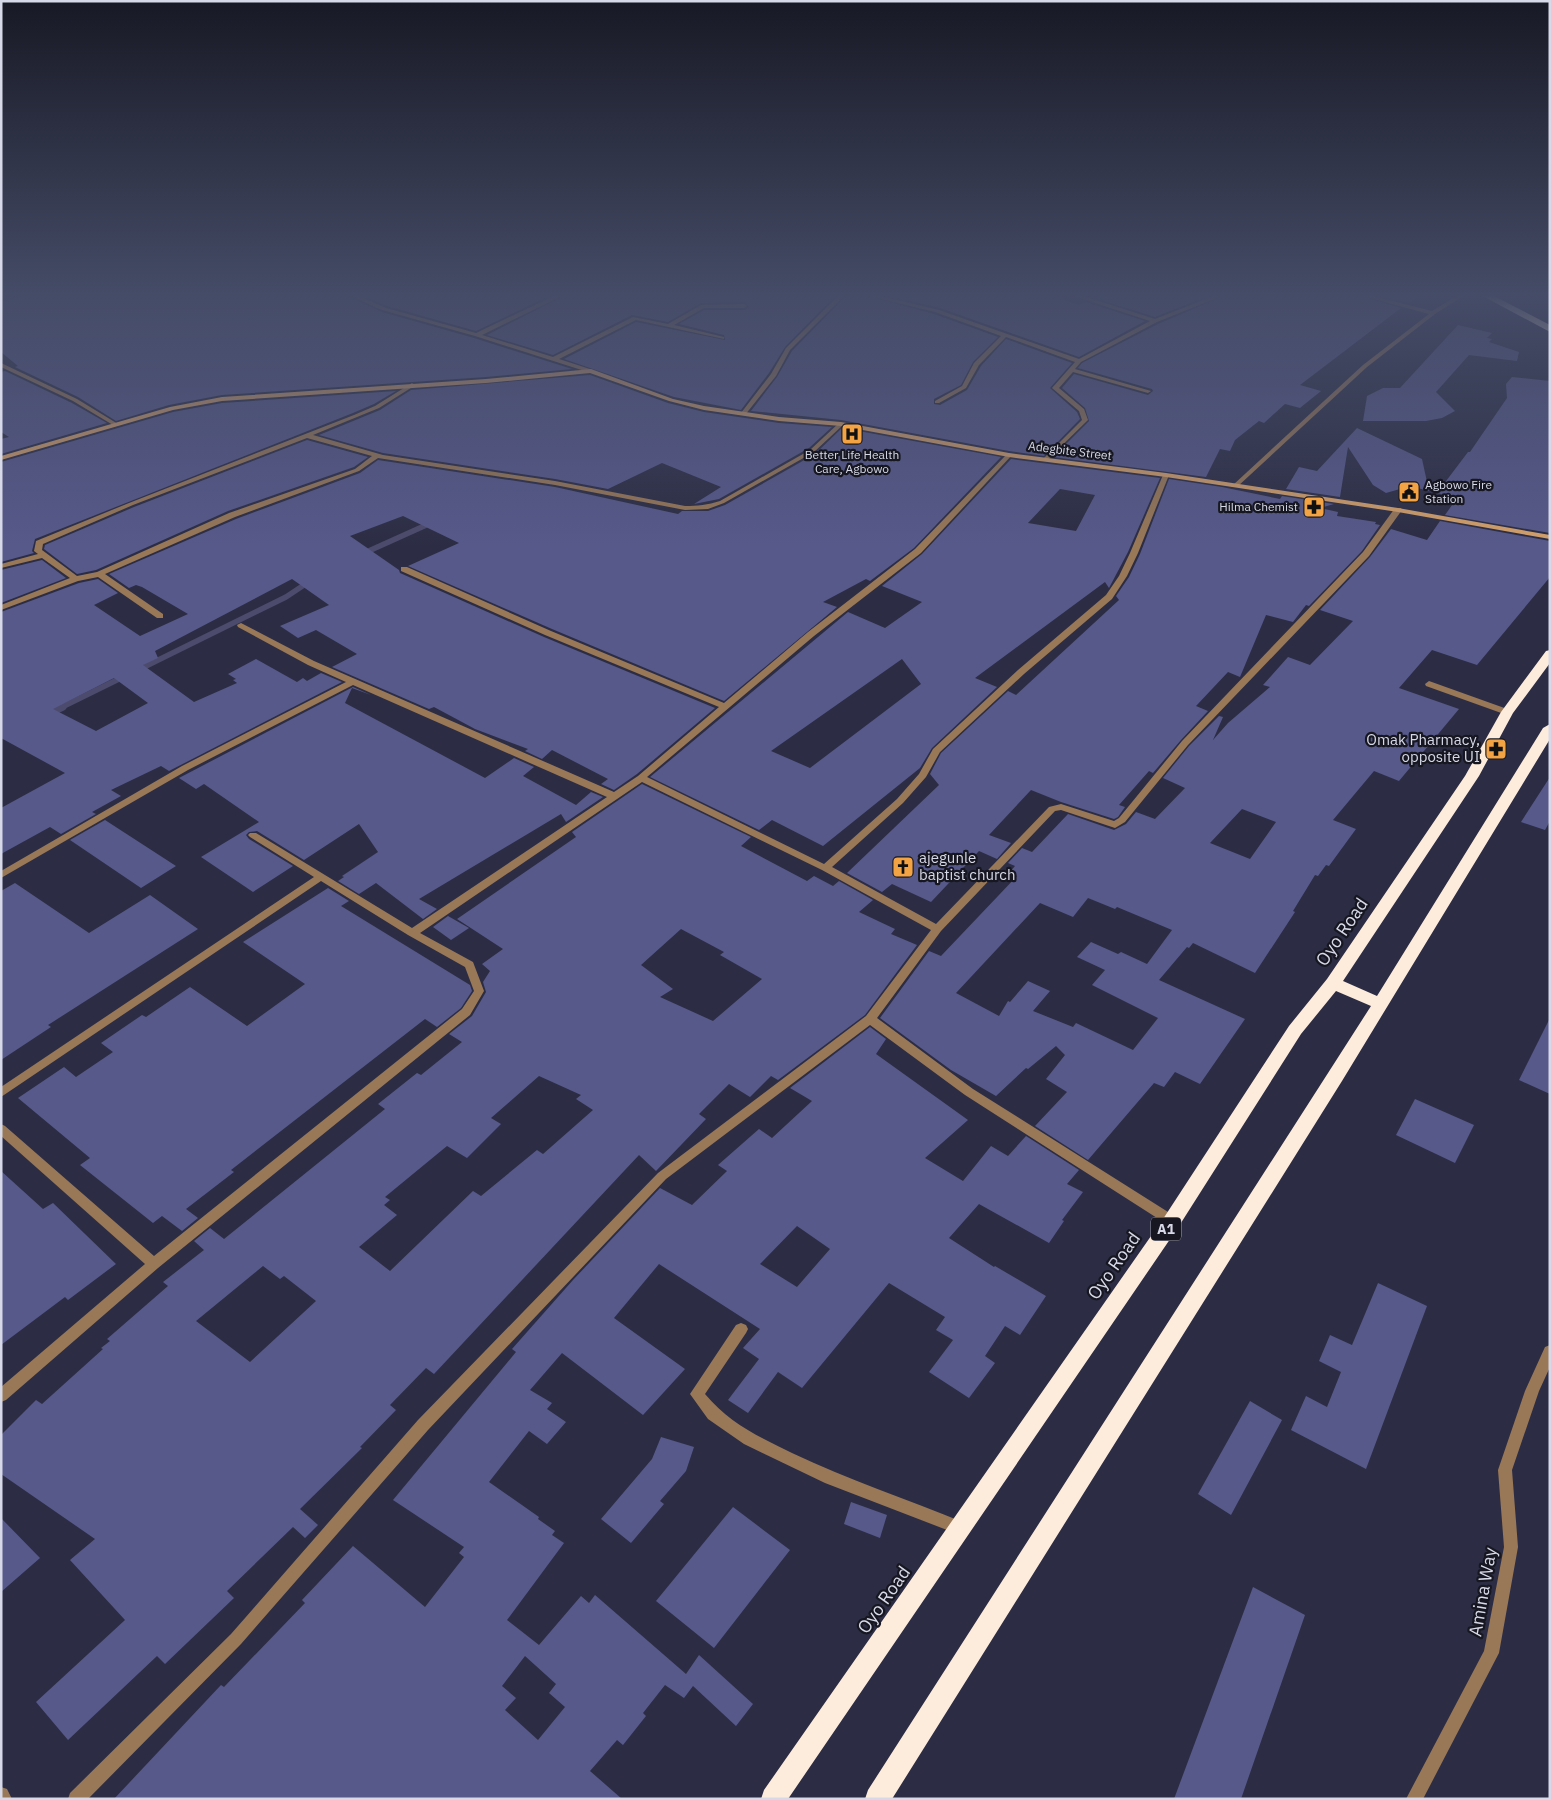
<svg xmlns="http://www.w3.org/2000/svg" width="1551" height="1800" font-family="'IBM Plex Sans',sans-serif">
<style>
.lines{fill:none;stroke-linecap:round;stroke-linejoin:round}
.stream-far1{stroke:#4d4b6d;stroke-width:5.5}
.stream{stroke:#4d4b6d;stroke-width:7}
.building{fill:#57598a;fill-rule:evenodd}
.street{fill:#997857;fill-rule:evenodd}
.secondary{fill:#d5a16b;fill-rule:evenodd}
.highway{fill:#fdecdc;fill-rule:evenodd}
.labels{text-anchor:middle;stroke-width:4.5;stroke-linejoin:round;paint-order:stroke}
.far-street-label{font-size:12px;fill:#d8d9e8;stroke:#161721}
.far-poi-label{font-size:12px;fill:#d8d9e8;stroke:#161721}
.shield{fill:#161721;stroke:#9e9fac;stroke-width:1}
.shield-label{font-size:14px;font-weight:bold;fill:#d8d9e8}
.poi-label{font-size:15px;fill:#d8d9e8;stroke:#161721;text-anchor:end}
.near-street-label{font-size:18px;fill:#d8d9e8;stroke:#161721}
</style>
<rect width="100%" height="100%" fill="#2c2d44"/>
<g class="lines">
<path class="stream-far1" d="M362,554L433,522
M136,671L286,597L310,581
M60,708L125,676"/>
<path class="stream" d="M46,715L63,707"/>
</g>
<path class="building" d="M25,295H346L382,312L474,338L572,369L486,377L222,395L169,405L116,421L78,397L15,367L18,366L1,352V302Z
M361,295H551L476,331L387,306Z
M566,295H836L785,347L769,373L741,410L674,397L564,359L636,322L725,340L724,335L679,324L704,310H745L749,307L745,302L701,303L668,322L632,315L553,355L487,335Z
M847,295H863L934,314L998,337L973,362L961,385L934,399V404L940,405L967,390L981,366L1006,339L1072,363L1050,388L1077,412L1080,419L1044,456L1009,451L841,420L751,411L777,377L792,351Z
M885,295H1050L1079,305L1086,302L1145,321L1079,357L940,308Z
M1102,295H1210L1155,317L1095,298Z
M1226,295H1357L1401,308L1300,385L1321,391L1300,408L1285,404L1264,423L1259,421L1235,440L1230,451L1220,449L1206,477L1053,457L1089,421L1085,408L1062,388L1074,374L1148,395L1153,391L1152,389L1078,368L1082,363L1158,324Z
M1377,295H1420L1409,303Z
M1458,325L1492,333L1487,338L1492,339L1489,342L1519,352L1517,361L1469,355L1436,392L1455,411L1442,418L1426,421H1363L1367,396L1383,388H1400Z
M5,371L72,403L107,423L1,454V439L9,437L1,432V372Z
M590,375L668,403L704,412L779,423L832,427L809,448L719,499L694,504L721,487L662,463L608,489L555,479L383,453L319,435L380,410L411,390Z
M1512,377L1550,381V533L1445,515L1457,498L1437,493L1468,452H1470L1507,398L1506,384Z
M396,391L374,404L353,413L35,539L32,551L34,553L1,562V462L173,412L222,403Z
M842,428L1001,457L914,548L870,581L866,579L823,602L837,607L724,701L552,629L408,566L459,543L403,516L350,536L399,570L400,573L544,637L715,708L637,774L614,790L601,784L608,779L552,750L542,759L525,751L528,749L475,729L434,707L429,709L332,667L357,654L316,630L298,638L280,626L329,605L292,579L155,651L158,658L143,665L194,702L237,683L233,680L236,679L228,674L256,659L297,682L303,678L307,681L321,673L342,682L169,771L161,766L111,790L121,796L92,812L96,814L61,834L50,827L1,854V808L65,773L1,738V612L79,583L98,579L118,593L94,605L140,636L188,614L142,587L136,585L129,588L109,574L236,519L360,473L378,460L555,487L678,514L682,511H708L725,505L815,454ZM114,678L148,703L96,731L53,709Z
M1357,428L1422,459L1429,491L1406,485L1400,489L1386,493L1373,485L1348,447L1340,497L1286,489L1299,467L1317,471Z
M307,440L368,457L354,467L228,511L96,570L77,574L44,549L45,545L134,507Z
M1011,459L1160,478L1128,552L1109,588L1105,582L975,678L997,687L932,748L920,768L823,846L772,820L759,830L650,777L848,612L885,628L922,602L882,586L922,554ZM1060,489L1095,495L1076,531L1028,523ZM902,659L921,684L810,768L771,751Z
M1169,479L1222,487L1280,499L1282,496L1334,504L1320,508L1338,512L1337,516L1376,522L1375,524L1380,525L1362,551L1309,606L1306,605L1293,622L1266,615L1240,677L1228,672L1196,706L1208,711L1181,740L1153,773L1149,771L1119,805L1125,807L1118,817L1114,819L1061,802L1031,790L989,835L1011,843L997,859L979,851L931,902L892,884L882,892L847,873L939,785L930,774L941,753L1008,691L1016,695L1119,600L1116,596L1129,577L1140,554Z
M1440,521L1550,541V577L1477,665L1432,650L1399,688L1459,709L1399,781L1374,771L1333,820L1356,829L1329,866L1326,865L1318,876L1315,875L1293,911L1295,912L1255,973L1193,943L1189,948L1187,947L1159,980L1245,1019L1200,1084L1175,1072L1164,1087L1154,1083L1088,1160L1035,1126L1067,1092L1046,1079L1065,1055L1056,1046L1028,1069L1026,1068L996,1096L951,1070L880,1018L929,951L941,956L1017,876L1009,873L1015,866L1008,863L1022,848L1032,852L1068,814L1114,830L1126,824L1136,812L1155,819L1185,788L1163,778L1189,746L1219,716L1223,717L1213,740L1228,723L1270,687L1263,685L1288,657L1310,665L1353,621L1320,610L1370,557L1391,529L1427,540ZM1242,809L1276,822L1250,859L1210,843ZM1088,898L1115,909L1117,907L1172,930L1147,964L1121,952L1118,954L1091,942L1077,957L1105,970L1092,985L1158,1018L1133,1050L1076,1023L1073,1027L1033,1011L1050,991L1028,981L1010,1002L1008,1001L999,1016L956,993L1040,903L1073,917Z
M42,560L66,578L1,603V570Z
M353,687L371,695L352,688L345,703L485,778L514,758L534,767L523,776L576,805L591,792L603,797L566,822L561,814L419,899L437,909L423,919L376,883L359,894L338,881L344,877L342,876L378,852L359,824L304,860L257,831L249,832L246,835L249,839L293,866L253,892L201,857L259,822L204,784L196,789L179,778Z
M1550,777V821L1545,830L1521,822Z
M642,784L751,837L741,846L807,881L814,876L833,886L839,881L873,900L859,912L895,929L891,934L917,945L865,1015L778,1080L771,1076L750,1097L729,1084L699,1114L706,1119L656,1171L639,1155L434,1374L426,1368L390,1405L396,1410L360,1447L362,1448L300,1509L318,1525L305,1538L293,1527L227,1591L234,1598L165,1664L157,1656L68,1740L36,1702L125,1620L70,1560L95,1539L1,1474V1435L36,1400L42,1404L103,1349L101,1348L110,1341L107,1339L168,1286L163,1282L204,1250L194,1241L210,1228L224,1239L385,1109L378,1104L417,1073L421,1075L462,1042L449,1034L472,1016L486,992L483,982L490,971L482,964L503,949L457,919L576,837L572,832ZM681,929L724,952L720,955L762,979L713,1021L660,997L673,989L641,965ZM539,1076L581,1095L576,1099L593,1110L543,1154L537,1150L481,1196L473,1191L390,1271L359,1247L397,1215L384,1205L390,1200L385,1197L447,1146L467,1158L501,1124L491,1118ZM263,1266L280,1279L284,1276L316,1301L250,1362L196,1321Z
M105,820L176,866L141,888L70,840Z
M15,883L89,933L150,895L198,929L48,1025L51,1027L1,1060V891Z
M328,888L349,901L341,906L470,985L472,991L461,1008L437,1027L425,1019L231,1170L234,1172L186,1209L198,1218L182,1231L162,1216L153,1223L80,1165L90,1158L18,1098L64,1067L76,1077L113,1052L101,1043L142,1015L146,1017L190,987L247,1026L305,984L243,942Z
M448,916L469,928L451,940L433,927Z
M1550,1018V1094L1519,1080Z
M870,1027L886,1039L876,1054L968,1120L925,1158L963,1181L991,1146L1008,1156L1026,1136L1079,1170L1067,1184L1083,1192L1062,1220L1064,1221L1049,1243L979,1204L949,1238L994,1267L995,1266L1046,1296L1020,1335L1005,1326L985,1356L995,1363L969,1398L929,1372L953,1340L936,1330L945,1317L889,1283L802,1388L778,1372L748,1413L728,1400L759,1359L743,1348L760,1329L659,1264L614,1318L685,1369L643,1415L562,1353L530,1390L552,1403L547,1409L566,1422L547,1444L529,1431L489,1482L539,1517L538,1519L555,1531L552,1535L564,1543L507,1620L539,1645L581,1596L589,1603L595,1595L686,1674L699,1655L753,1704L736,1726L693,1686L684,1698L665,1685L643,1713L646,1716L623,1745L617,1740L590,1771L622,1799H114L221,1685L224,1687L305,1603L302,1600L353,1546L425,1607L464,1557L459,1553L464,1547L393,1500L516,1352L512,1349L573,1280L660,1188L692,1205L727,1171L718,1165L759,1129L772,1138L812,1101L790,1088ZM797,1226L830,1249L797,1287L760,1264ZM525,1656L556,1684L549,1693L565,1707L538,1740L505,1710L516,1698L502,1686Z
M1415,1099L1474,1125L1455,1163L1396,1135Z
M1,1171L43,1209L53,1203L116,1264L68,1300L65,1297L1,1345Z
M1378,1283L1427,1306L1366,1469L1291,1430L1306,1396L1327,1407L1341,1372L1319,1361L1330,1335L1352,1345Z
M1250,1401L1282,1420L1231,1515L1198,1494Z
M661,1437L694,1447L686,1471L660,1501L664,1504L631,1543L601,1519L652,1459Z
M851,1502L887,1515L880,1538L844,1524Z
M733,1507L790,1550L714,1648L656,1601Z
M1,1518L40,1558L1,1592Z
M1253,1587L1305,1615L1241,1799H1174Z"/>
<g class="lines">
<path class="street" d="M348,295H356L386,308L476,333L556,295H564L482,335L553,357L633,317L668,324L701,305L744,304L747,306L744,308H704L674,325L724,337V339L636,320L559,359L593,370V372L591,373L475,336L382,310Z
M839,295H845L790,350L776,376L745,415H741V413L771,374L786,348Z
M865,295H876L939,310L1079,359L1150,321L1071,295H1080L1155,319L1216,295H1224L1157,322L1081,362L1075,369L1151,391L1148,393L1073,372L1059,388L1084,409L1088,420L1046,461L1044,460V458L1082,420L1079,411L1052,388L1075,362L1006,337L979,365L966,388L939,403H935V401L962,386L974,363L1001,336L935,312Z
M1359,295H1369L1432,311L1458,295H1465L1435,314L1367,367L1237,487H1233V485L1363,365L1429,314Z
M1,363L77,399L118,424L113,425L73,401L1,367Z
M412,383L415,385L414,386L379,408L313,435L383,455L555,481L685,506C697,506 708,505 720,501L810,450L839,423L844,424L814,452L724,503L708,509L685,510L555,485L378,458L359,471L235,517L105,574L163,614V618H157L98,577L78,581L1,610V605L70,578L42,558L1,568V564L38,554L34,551L36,541L129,503L354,415L375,406ZM307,438L372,456L355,469L229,513L97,572L77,576L42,550L43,544L133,505Z
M1007,454L1012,455L921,553L814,636L647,777L824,864L897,799L919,774L933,749L1018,670L1106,595L1119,576L1130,553L1163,475L1168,474L1169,475L1138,553L1127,576L1112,599L1024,674L940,752L926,777L903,803L832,867L936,924L1049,807L1061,804L1114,821L1119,818L1182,741L1363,552L1395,508H1401L1402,510L1369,556L1188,745L1125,822L1115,828L1061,810L1055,811L941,931L877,1018L973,1089L1176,1217L1178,1221L1176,1225L1172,1226L1168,1225L965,1095L870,1025L666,1179L428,1430L241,1644L88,1799H68L70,1793L231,1634L418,1420L658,1173L866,1016L931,930L822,870L642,782L420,933L473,962L484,991L470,1015L158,1268L6,1400L1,1402V1387L145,1264L1,1136V1124L5,1126L154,1256L462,1009L474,991L465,967L408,935L321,881L1,1097V1087L314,877L250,837L248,835L250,833H256L412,928L607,797L353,685L188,770L1,878V871L182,766L346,682L308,665L238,627L237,625L241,623L314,661L614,792L638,776L719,707L545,635L401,571V567H407L551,631L724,703L808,632L915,549Z
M1429,681L1510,710L1511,712L1510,714H1504L1426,686L1425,684Z
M741,1323L746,1325L748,1329L746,1333L705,1394C729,1423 759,1437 792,1453C849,1480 907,1499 965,1523L967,1528L965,1533L960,1535L825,1483L744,1444L708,1419L690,1394L736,1325Z
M1550,1345V1367L1539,1391L1512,1470L1518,1547L1499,1653L1423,1799H1406L1484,1651L1504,1547L1498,1470L1525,1391L1545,1347Z
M1,1787L7,1789L12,1799H1Z"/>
<path class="secondary" d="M591,369L673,399L704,406L779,417L841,422L1009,453L1166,473L1398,508L1550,535V539L1398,512L1166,477L1009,457L841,426L779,421L704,410L669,401L590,373L486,383L222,401L173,410L1,460V456L170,407L222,397L486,379Z"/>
<path class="highway" d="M1481,295H1492L1550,325V332Z
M1550,650V663L1513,713L1479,776L1343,981L1377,996L1543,728L1550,724V739L1342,1081L892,1799H865L868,1790L1371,1006L1336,991L1301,1034L1179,1226L788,1799H761L764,1790L1165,1216L1289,1026L1327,979L1465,776L1501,712L1546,651Z"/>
</g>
<linearGradient id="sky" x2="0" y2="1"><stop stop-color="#181925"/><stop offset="0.54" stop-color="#454c67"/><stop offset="1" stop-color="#454c67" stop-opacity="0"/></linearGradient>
<rect width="1551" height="547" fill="url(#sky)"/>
<defs>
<g id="hospital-square" transform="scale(1.125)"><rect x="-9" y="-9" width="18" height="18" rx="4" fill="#f4a344" stroke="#161721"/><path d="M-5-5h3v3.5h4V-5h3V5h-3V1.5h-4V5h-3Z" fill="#111"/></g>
<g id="civic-square" transform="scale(1.125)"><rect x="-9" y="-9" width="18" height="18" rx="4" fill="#f4a344" stroke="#161721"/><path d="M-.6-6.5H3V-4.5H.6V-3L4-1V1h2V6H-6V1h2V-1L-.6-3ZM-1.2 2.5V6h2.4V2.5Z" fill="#111"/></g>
<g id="pharmacy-square" transform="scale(1.125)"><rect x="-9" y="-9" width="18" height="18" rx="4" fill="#f4a344" stroke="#161721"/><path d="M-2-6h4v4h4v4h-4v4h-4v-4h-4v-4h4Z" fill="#111"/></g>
<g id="church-square" transform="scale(1.125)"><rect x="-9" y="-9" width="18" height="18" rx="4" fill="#f4a344" stroke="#161721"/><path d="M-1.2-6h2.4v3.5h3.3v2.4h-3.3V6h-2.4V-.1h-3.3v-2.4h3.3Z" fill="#111"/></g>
</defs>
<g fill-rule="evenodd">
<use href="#hospital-square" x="852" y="434"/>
<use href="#civic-square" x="1409" y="492"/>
<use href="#pharmacy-square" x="1314" y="507"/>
<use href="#pharmacy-square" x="1496" y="749"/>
<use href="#church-square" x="903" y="867"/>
</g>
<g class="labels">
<g class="far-street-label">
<text transform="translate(1070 451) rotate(7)" y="4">Adegbite Street</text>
</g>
<g class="far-poi-label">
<text x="852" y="459">Better Life Health<tspan x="852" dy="14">Care, Agbowo</tspan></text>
<text x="1425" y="489" text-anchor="start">Agbowo Fire<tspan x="1425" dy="14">Station</tspan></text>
<text x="1298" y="511" text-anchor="end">Hilma Chemist</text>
</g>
<rect class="shield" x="1151" y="1217.5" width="30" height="23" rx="4"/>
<g class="shield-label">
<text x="1166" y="1234">A1</text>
</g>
<g class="poi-label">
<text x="1480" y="745">Omak Pharmacy,<tspan x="1480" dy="17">opposite UI</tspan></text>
<text x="919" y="863" text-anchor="start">ajegunle<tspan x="919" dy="17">baptist church</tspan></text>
</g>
<g class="near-street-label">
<text transform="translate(1342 932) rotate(-56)" y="6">Oyo Road</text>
<text transform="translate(1114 1266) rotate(-55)" y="6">Oyo Road</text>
<text transform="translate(1483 1592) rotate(-80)" y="6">Amina Way</text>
<text transform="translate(884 1600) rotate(-55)" y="6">Oyo Road</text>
</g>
</g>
<rect width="1551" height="1800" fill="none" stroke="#d8d9e8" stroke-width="5"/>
</svg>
